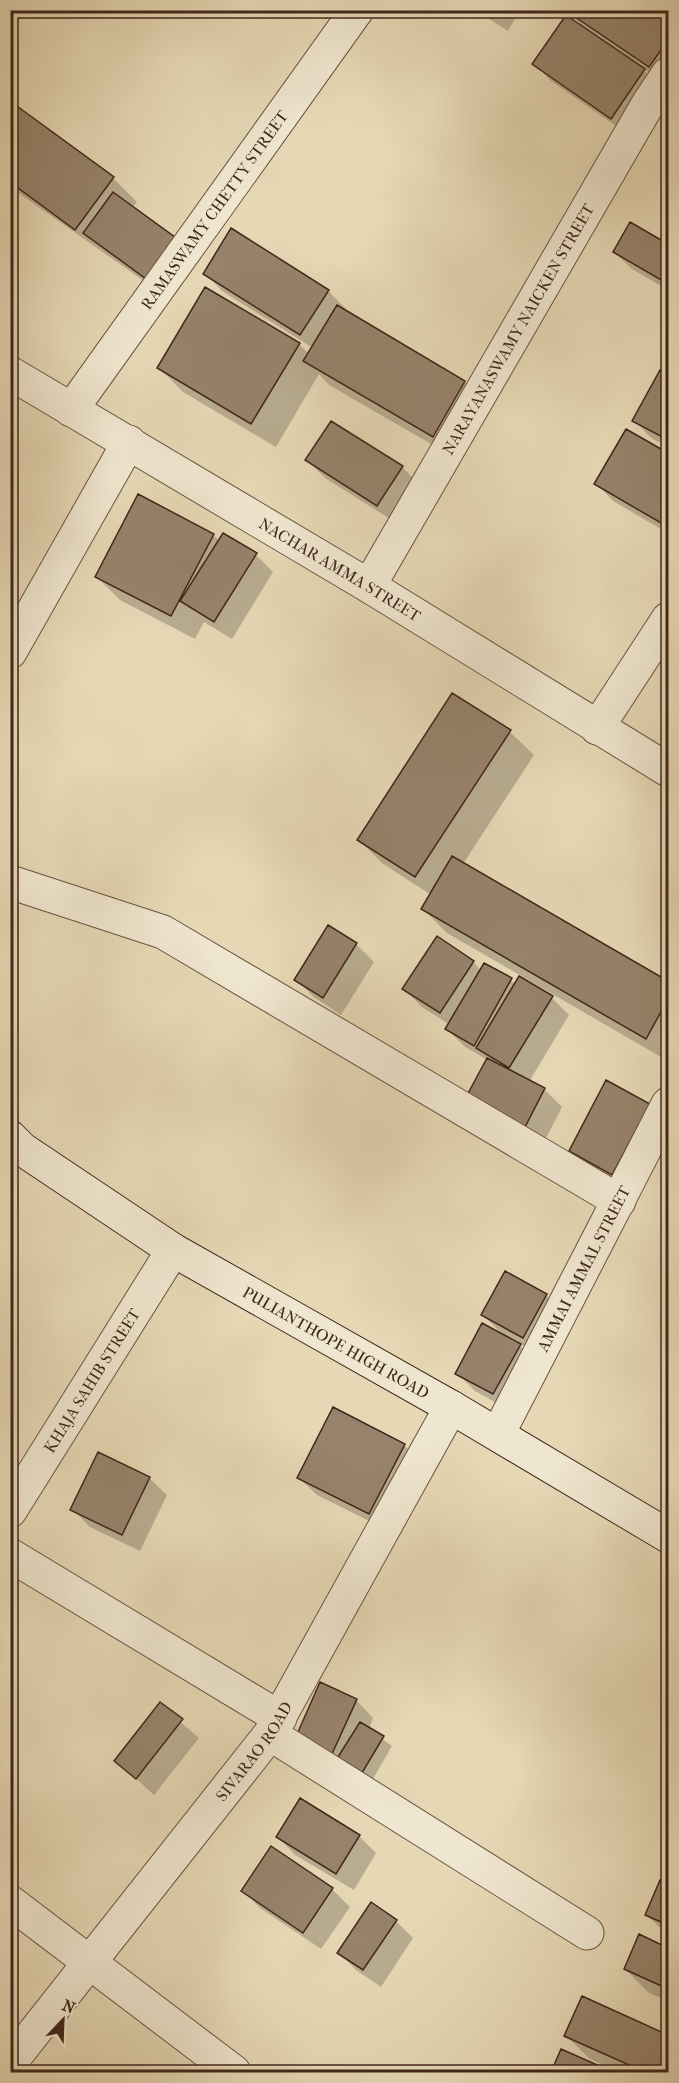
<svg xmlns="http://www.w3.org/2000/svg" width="679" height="2083" font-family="'IM FELL French Canon',serif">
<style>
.shadow{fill:#0003}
.building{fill:#97836b;stroke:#41261b;stroke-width:1.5}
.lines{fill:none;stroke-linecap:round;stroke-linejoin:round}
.street-casing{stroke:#6a5242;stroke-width:35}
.secondary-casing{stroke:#41261b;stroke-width:35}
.street{stroke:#efe6cf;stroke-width:33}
.secondary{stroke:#efe6cf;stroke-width:33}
.labels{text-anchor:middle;stroke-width:6;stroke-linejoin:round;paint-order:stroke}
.street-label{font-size:16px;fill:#41261b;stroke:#efe6cf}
</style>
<rect width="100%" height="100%" fill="#e6d8b5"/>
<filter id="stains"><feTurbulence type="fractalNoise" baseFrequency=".00333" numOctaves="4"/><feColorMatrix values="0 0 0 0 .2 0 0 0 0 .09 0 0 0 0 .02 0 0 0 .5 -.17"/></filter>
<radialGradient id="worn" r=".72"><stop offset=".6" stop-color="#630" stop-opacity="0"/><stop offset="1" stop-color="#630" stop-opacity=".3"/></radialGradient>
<path class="shadow" d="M10,10H16L10,19Z
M475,10H520L508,31Z
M566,10L668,12V82L643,69L661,88L629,135L551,81L534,63L581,25Z
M10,103L113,178L137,202L132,208L182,244L199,261L171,300L10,187Z
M630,224L668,245V290L632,269L614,252Z
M205,273L328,291L346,309L344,311L465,382L488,406L457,459L329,385L319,374L276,447L183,392L159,368L299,344L309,354L313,348L222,291Z
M660,372L668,377V447L651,438L634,420Z
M626,431L668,455V533L613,501L596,483Z
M307,460L402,467L419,484L395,522L325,478Z
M213,535L220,541L256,555L273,572L232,639L204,622L195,639L120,600L96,576Z
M453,695L510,732L534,755L463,864L668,983V1061L447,933L423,909L431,895L382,863L359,840Z
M329,927L356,944L374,962L341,1015L314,997L296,980Z
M473,962L481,970L484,965L516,984L552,998L569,1015L529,1082L544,1089L562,1107L541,1148L484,1119L488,1060L465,1047L447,1029L450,1025L422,1007L404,989Z
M649,1105L629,1191L588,1169L570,1151Z
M546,1295L563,1313L541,1354L516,1342L537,1363L511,1411L475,1391L457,1373L504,1336L483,1315Z
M404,1445L422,1463L387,1530L317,1495L299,1478Z
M149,1478L167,1495L140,1551L90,1527L72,1509Z
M356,1700L373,1718L369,1729L392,1746L366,1791L314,1758Z
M160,1704L199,1738L154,1795L116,1760Z
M359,1836L376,1853L354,1890L295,1855L278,1837Z
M271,1848L332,1889L350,1907L321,1949L260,1908L243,1890Z
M661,1882L668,1886V1936L646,1914Z
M396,1921L413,1938L381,1987L356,1970L339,1953Z
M640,1936L668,1950V2001L649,1993L625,1969Z
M583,1998L668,2037V2072H618L590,2059L566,2036Z
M562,2051L610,2072H553Z"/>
<path class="building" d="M565,10H668V40L649,67Z
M566,15L645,69L611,119L532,64Z
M10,101L114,177L75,230L10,182Z
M113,192L183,243L153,284L83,233Z
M630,222L668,244V284L613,252Z
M231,228L329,290L300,335L203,274Z
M205,287L300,343L251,424L157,368Z
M337,305L465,381L433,437L303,361Z
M660,370L668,375V440L632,421Z
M331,421L403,466L377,506L305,460Z
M626,429L668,453V527L594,484Z
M138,494L214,534L171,616L95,577Z
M223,533L257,553L214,622L180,601Z
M452,693L511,730L415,877L357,840Z
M452,856L668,981V999L646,1039L421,909Z
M328,925L357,943L323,998L294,980Z
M437,936L474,961L440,1013L402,989Z
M484,963L512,978L474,1046L445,1029Z
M519,976L553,996L509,1068L476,1048Z
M487,1058L545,1088L523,1131L464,1101Z
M606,1080L650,1104L612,1175L569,1151Z
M505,1271L547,1294L523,1338L481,1315Z
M482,1323L521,1344L493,1394L455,1374Z
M333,1407L405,1444L369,1514L297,1478Z
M98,1452L150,1477L122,1535L70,1510Z
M320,1682L357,1699L331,1756L294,1741Z
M160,1702L183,1719L136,1779L114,1761Z
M360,1722L384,1736L356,1783L331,1768Z
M300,1798L360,1835L336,1874L276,1837Z
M271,1846L333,1888L303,1933L241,1891Z
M660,1880L668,1884V1925L645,1915Z
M371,1902L397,1920L363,1970L337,1953Z
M639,1934L668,1948V1989L624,1969Z
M582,1996L668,2035V2072H645L564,2036Z
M561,2049L613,2072H551Z"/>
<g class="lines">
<g class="street-casing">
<g id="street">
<path id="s1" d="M10,373L369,586L668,770"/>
<path id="s2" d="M71,410L357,10"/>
<path id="s3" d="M369,586L648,104L668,74"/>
<path d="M10,652L129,442"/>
<path d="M597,728L668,619"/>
<path d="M10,882L163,932L619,1201"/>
<path id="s4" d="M498,1434L668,1104"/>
<path id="s5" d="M10,1511L173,1250"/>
<path d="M10,1555L280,1718"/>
<path d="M270,1734L587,1933"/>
<path d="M10,1902L234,2072"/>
<path id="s6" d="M10,2063L270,1734L451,1407"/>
</g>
</g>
<g class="secondary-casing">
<g id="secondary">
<path id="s7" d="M10,1137L22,1149L173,1250L451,1407L668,1536"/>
</g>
</g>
<use href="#street" class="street"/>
<use href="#secondary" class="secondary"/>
</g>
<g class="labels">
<g class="street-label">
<text dy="6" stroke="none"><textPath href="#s2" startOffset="246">RAMASWAMY CHETTY STREET</textPath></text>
<text dy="6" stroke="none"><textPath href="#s3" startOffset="297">NARAYANASWAMY NAICKEN STREET</textPath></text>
<text dy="6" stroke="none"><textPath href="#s1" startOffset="384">NACHAR AMMA STREET</textPath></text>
<text dy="6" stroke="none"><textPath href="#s4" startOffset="186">AMMAI AMMAL STREET</textPath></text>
<text dy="6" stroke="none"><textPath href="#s7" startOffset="386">PULIANTHOPE HIGH ROAD</textPath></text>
<text dy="6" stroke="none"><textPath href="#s5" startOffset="154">KHAJA SAHIB STREET</textPath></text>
<text dy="6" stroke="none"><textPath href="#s6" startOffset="396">SIVARAO ROAD</textPath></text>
</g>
</g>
<rect width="679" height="2083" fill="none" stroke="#e6d8b5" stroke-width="36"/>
<rect x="12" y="12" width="655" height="2059" fill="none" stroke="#41261b" stroke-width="3"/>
<rect x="18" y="18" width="643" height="2047" fill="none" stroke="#41261b" stroke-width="1.5"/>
<g transform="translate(63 2020) rotate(23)" stroke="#efe6cf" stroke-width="4.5" paint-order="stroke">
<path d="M0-4.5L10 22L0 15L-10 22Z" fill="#41261b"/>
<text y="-9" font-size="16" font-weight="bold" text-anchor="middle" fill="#41261b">N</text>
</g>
<rect width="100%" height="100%" filter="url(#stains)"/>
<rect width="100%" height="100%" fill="url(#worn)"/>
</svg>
